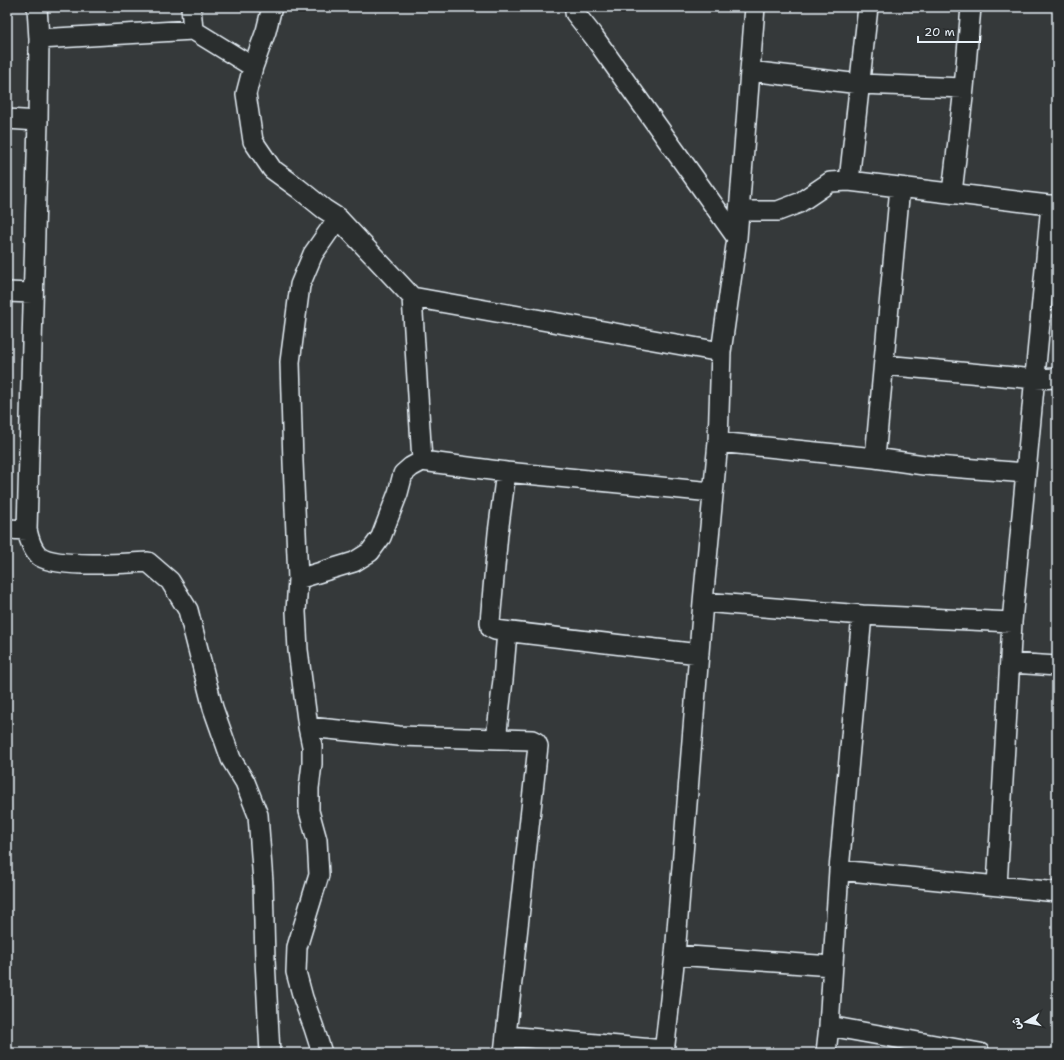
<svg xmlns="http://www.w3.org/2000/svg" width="1064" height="1060" font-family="'Shantell Sans','Playpen Sans Arabic',sans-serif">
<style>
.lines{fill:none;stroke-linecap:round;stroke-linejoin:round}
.minor-casing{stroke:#e8f1f8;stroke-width:22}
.minor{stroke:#2a2d2e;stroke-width:19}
</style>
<rect width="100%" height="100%" fill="#35393a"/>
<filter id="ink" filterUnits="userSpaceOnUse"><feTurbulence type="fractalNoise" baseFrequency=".025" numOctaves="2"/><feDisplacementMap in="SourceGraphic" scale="8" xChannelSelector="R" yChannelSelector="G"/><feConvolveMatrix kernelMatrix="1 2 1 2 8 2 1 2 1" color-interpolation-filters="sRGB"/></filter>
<g filter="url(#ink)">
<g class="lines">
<g class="minor-casing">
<path id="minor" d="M37,7L39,39L38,121L27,530C29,539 32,549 38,555C54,569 126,563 148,562L170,581L188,610L213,708L231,759L245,782L258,815L263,882L265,960L270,1053
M191,7L193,30
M272,7L266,31L253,67L246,94L253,141L272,169L298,188L324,209L338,218L412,297L721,352
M575,7V13L594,37L737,238
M39,39L193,30L253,67
M750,71L860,84L964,88
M7,119L38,121
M849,181L868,7
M952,193L964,88L971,7
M740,211H778L799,203L830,182L849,181L1057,206
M7,292L32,293
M412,297L422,461
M884,365L1035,379L1057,378
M718,442L875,458L924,465L1026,473
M875,458L900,187
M506,472L498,533L490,622L491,628L495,630L699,654
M7,529L27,530
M298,579L354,562L370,552L381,537L398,493L403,474L411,467L422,461L506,472L712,492
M703,602L862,615L1012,622
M1010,663L1057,666
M308,727L399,736L532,740L536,742L538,746L504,1053
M496,739L503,680L507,632
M839,870L1057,892
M997,886L1012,622L1051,205
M675,955L832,966
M829,1026L980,1053
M507,1036L664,1050
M322,1053L314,1028L303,998L296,972L297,947L319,875L317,840L309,811V788L312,764V746L308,727L298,650L296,612L298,579L293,462L290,362L300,285L313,254L338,218
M664,1053L675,955L703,602L718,442L721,352L737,238L755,7
M826,1053L829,1026L839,870L862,615"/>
</g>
<use href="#minor" class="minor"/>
</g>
</g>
<rect width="1064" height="1060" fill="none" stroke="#2a2d2e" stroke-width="24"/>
<rect x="12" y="12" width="1040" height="1036" fill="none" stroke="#e8f1f8" stroke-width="1.5" filter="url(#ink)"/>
<g transform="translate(1026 1022) rotate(260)" stroke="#2a2d2e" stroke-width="3" paint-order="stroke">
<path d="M0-3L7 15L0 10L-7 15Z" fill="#e8f1f8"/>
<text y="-6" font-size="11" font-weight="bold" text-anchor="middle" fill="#e8f1f8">ش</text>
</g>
<path d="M918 36v6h62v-6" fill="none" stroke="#e8f1f8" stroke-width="2"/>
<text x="924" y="36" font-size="12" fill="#e8f1f8" stroke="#2a2d2e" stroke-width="3" paint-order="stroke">20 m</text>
</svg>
